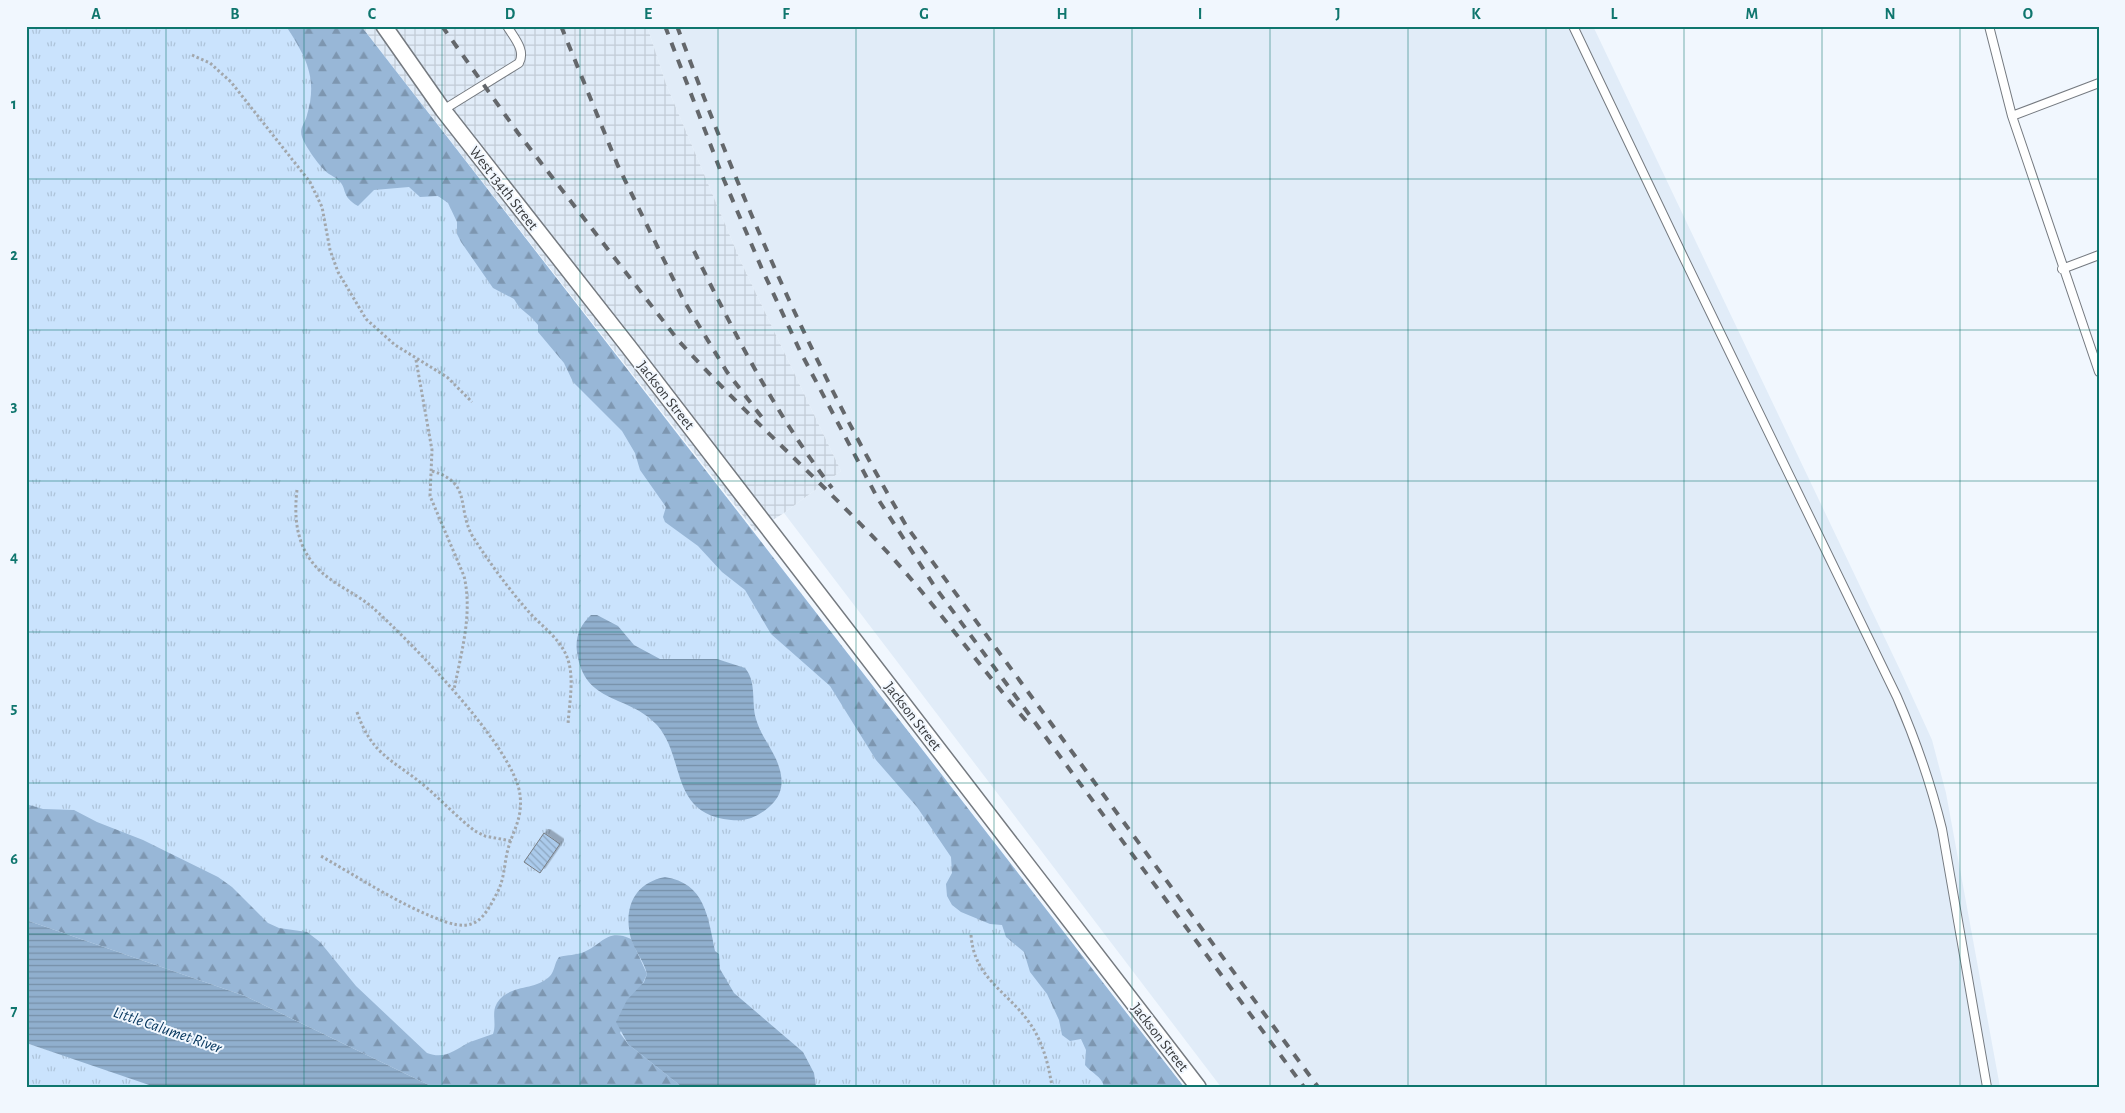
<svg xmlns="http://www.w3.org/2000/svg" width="2125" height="1113" font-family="'Alegreya Sans',sans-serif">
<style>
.built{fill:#e1ecf8}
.industrial{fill:url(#industrial-grid)}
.grass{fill:url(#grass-tufts)}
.forest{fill:url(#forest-firs)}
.water{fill:url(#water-rules)}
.building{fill:url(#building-back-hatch);stroke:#787d83;filter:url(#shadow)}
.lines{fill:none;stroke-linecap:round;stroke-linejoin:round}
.service-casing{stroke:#757a80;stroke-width:10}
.minor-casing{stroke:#757a80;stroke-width:18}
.path{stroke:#a2a7ac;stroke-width:3;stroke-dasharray:2.5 2.5;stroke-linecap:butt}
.service{stroke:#fff;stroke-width:8}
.minor{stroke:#fff;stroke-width:15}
.rail{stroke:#64676b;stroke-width:4;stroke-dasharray:9 9;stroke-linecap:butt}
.grid{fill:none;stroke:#0f766e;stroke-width:1;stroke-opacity:0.55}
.labels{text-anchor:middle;stroke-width:4;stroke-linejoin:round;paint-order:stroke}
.street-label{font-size:15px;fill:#36383b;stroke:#f1f7fe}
.water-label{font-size:16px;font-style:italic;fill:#00325a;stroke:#f1f7fe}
.neatline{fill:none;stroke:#0f766e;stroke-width:2}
.grid-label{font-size:16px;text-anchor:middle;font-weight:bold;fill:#0f766e}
</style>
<defs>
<pattern id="industrial-grid" width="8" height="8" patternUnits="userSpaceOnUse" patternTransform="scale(1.25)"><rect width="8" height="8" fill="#e1ecf8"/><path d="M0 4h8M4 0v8" fill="none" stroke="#c2cbd6"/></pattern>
<pattern id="grass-tufts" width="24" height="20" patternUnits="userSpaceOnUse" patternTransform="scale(1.25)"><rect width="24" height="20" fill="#cae3fd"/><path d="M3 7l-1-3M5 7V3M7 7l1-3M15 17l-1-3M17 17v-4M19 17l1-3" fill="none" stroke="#aec4da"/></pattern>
<pattern id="forest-firs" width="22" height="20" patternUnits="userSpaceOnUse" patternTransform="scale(1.25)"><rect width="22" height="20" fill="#98b7d7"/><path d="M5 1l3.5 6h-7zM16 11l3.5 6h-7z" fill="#7d96b0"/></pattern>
<pattern id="water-rules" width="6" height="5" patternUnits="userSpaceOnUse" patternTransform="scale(1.25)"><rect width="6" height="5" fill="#90afce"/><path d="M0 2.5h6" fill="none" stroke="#768fa8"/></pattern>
<pattern id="building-back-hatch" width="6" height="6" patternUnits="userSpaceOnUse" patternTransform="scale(1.25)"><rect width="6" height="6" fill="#abcbec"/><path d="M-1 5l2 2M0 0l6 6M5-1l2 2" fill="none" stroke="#8ca6c0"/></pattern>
<filter id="shadow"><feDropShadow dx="4.5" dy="-4.5" stdDeviation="0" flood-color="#0004"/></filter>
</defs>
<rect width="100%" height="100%" fill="#f1f7fe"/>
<path class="built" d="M647,26H1593L1901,672L1932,740L1946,793L2000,1087H1221L784,513L841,471L741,262L666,84Z"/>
<path class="industrial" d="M361,26H647L666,84L741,262L841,471L784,513L755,531Z"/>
<path class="grass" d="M26,26H361L1184,1087H433L245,996L26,920Z
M26,1043L148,1083L155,1087H26Z"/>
<path class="forest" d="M286,26H361L1184,1087H1104C1102,1076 1091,1073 1085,1065L1086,1050L1081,1039L1070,1041L1062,1035L1059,1020L1047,994L1030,972L1024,952L1006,937L1002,925L990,924L961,912L952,905L947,896L946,884L952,873L951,857L917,807L876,760L830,686L771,634L745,590L722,572L698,546L665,522L663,517L666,507L640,470L635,453L622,431L573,382L564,363L538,332V325L532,318L519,307L514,299L493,288L461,242L457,234V222L448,203L438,196L420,197L409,187L374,190L358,206C340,196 348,188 338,180C335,177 332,176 329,174C321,169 305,146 302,137C299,127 305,124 307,115C318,78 306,57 286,26Z
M26,804L43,809L74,810L97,822L143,840L218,877L232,887L268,923L279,928L307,932L320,942L356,986L427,1053C445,1060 454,1050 470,1042C478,1039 485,1037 493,1034C497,1023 491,1013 497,1003C509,984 534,991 549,977C555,972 554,963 559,957C567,955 577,955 584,952C603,944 607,928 631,939L647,974L620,1033L628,1044L682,1087H433L245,996L26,920Z"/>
<path class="water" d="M591,615H597L618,626L634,645L660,659H717L745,668C757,682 751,702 756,719C761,737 774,750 779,767C783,779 783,792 774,802C762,815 748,822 731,820C669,814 686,758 657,725C629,694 584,705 577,652C575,637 580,625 591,615Z
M665,877C705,883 708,917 715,951L719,954L720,969L734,993L803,1052L814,1073L816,1087H682L628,1044L616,1022L627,1000L644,982L647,974C644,961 635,951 631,939C623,908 634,883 665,877Z
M26,920L245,996L433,1087H155L26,1043Z"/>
<path class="building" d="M544,833L560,844L540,873L524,862Z"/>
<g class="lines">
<g class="service-casing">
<path id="service" d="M1573,26L1680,250L1897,697C1916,741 1931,784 1942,829L1987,1087
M1989,26L2012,116L2099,372
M443,110L519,63C526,50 514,38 507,26
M2012,116L2099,83
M2062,269L2099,255"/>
</g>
<g class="minor-casing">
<path id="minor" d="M384,26L443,110L628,346L1198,1087"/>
</g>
<path class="path" d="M192,55L210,63L231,82L310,182L322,207L330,250L338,272L366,319L395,345L447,377L472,402
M416,360L432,450L430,496L464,576C473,614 461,653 454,690
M432,471C473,483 456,508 473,537C489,562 508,588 528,611C541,626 559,637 567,657C575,677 569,704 568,725
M297,490C294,516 296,541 312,562C327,582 353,591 372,607C409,640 515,748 520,795C523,820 512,831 507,853C504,867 504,880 497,893C484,918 476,932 446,922C401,906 360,878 319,855
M357,712C372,756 394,760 426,787C443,802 458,818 475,831L485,836L511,841
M971,935C974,979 1009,992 1031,1025C1043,1043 1049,1066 1052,1087"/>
<use href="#service" class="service"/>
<use href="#minor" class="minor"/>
<path class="rail" d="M442,26L518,133L678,340C741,410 812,473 877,541C931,598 976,662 1027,722
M561,26L618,166L684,301L727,372L767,424
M665,26L724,180L762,269L800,351L878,499L935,587L1304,1087
M677,26C741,199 813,368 907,527L1318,1087
M694,251C734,333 776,415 832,488"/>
</g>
<path class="grid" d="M166,26V1087M304,26V1087M442,26V1087M580,26V1087M718,26V1087M856,26V1087M994,26V1087M1132,26V1087M1270,26V1087M1408,26V1087M1546,26V1087M1684,26V1087M1822,26V1087M1960,26V1087M26,179H2099M26,330H2099M26,481H2099M26,632H2099M26,783H2099M26,934H2099"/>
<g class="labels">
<g class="street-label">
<text transform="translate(504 188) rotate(52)" y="5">West 134th Street</text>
<text transform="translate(666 395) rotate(52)" y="5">Jackson Street</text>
<text transform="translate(913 716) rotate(52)" y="5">Jackson Street</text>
<text transform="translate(1160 1037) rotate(52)" y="5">Jackson Street</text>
</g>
<g class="water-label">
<text transform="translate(168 1029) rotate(19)" y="6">Little Calumet River</text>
</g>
</g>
<rect width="2125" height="1113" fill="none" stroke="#f1f7fe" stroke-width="55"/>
<rect x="28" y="28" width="2070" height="1058" class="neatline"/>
<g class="grid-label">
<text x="96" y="19">A</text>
<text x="235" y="19">B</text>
<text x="372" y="19">C</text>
<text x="510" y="19">D</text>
<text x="648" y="19">E</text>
<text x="786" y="19">F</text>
<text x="924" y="19">G</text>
<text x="1062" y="19">H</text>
<text x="1200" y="19">I</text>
<text x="1338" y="19">J</text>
<text x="1476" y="19">K</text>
<text x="1614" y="19">L</text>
<text x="1752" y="19">M</text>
<text x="1890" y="19">N</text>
<text x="2028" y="19">O</text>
<text x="14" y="109">1</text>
<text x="14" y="260">2</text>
<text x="14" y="411">3</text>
<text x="14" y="562">4</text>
<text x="14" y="713">5</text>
<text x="14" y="864">6</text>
<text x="14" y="1016">7</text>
</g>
</svg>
